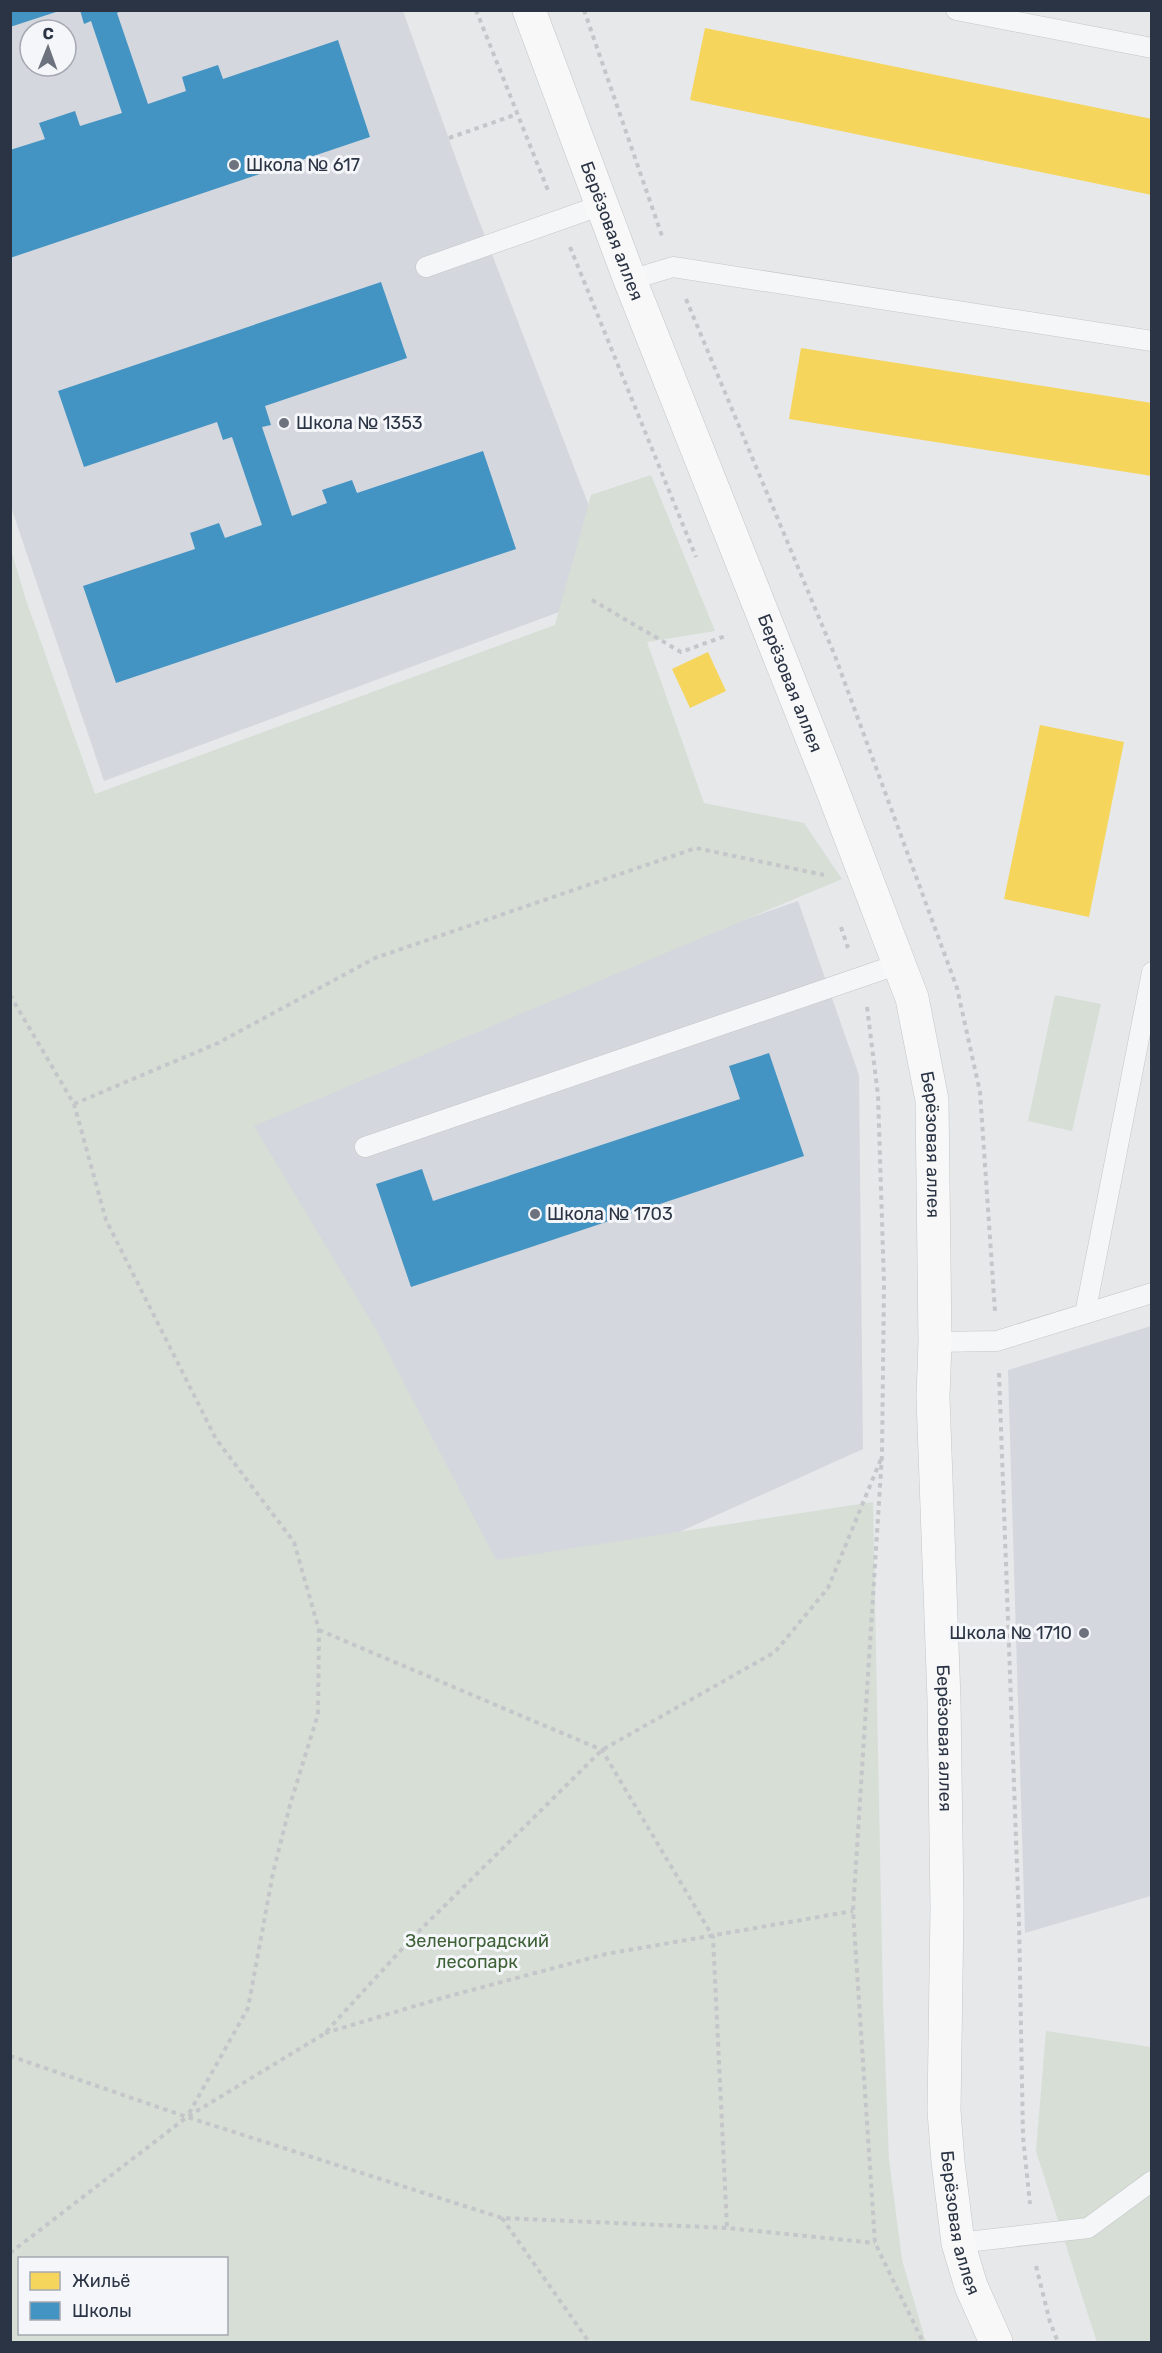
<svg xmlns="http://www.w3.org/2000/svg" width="1162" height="2353" font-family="Rubik,sans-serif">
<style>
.built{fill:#d4d7dd;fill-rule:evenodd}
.green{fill:#d6ded6;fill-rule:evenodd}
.homes{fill:#f6d55c}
.schools{fill:#4393c3}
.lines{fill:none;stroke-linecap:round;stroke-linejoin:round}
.lane-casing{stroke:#c4c6c8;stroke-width:21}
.secondary-casing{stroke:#c4c6c8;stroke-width:34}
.path{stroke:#c5c6ca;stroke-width:4;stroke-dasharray:4.5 4.5;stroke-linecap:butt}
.lane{stroke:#f5f6f7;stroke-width:20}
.secondary{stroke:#f8f8f8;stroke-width:33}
.poi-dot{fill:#6c737f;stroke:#f4f6f9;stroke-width:2}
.labels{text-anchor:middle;stroke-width:6;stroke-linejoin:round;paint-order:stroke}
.poi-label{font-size:18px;fill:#2b3445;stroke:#f4f6f9;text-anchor:start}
.street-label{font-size:18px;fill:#2b3445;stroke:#f4f6f9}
.park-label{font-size:18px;fill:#3f6138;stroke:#f4f6f9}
</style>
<rect width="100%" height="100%" fill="#e6e8ea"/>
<path class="built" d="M10,11H403L468,192L621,589L104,781L11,507ZM30,30H66V66H30Z
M798,901L859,1075L863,1449L520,1604L217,1104Z
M1151,1326V1896L1025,1933L1008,1370Z"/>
<path class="green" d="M651,475L715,631L647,642L704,803L804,823L842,879L254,1126L377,1331L496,1560L873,1502L883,2003L889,2160L902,2260L926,2342H11V550L27,603L95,794L555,625L591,495ZM20,2258H226V2334H20Z
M1055,995L1101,1004L1072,1131L1028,1121Z
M1046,2031L1151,2047V2342H1097L1090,2321L1036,2151Z"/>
<path class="homes" d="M705,28L1152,119V195L690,100Z
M801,348L1152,403V476L789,419Z
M708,652L726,691L690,708L672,669Z
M1040,725L1124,742L1089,917L1004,899Z"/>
<path class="schools" d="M10,10H59V11L10,27Z
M80,10H122L117,13L148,104L186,91L182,77L218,65L223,79L338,40L370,137L10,258V150L45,139L39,123L75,111L80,126L122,113L91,21L84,24Z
M381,282L407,358L265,406L271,425L262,427L292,516L327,503L322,490L352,480L357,493L483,451L516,549L116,683L83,586L195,549L190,533L219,523L225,538L262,525L232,437L223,440L217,422L84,467L58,391Z
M769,1053L804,1156L411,1287L376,1184L422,1169L433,1201L740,1099L729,1066Z"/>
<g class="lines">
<g class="lane-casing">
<path id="lane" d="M956,10L1152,48
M426,267L602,205
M630,280L673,267L1152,341
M365,1147L899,964
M1085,1314L1152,972
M935,1342L997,1341L1152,1293
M958,2243L1088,2228L1152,2181"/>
</g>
<g class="secondary-casing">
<g id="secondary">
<path id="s1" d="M529,10L630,280L829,781L912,998L932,1100L935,1342L933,1397L944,1700L947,1908L944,2111L948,2162L958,2243L971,2286L996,2342"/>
</g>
</g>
<path class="path" d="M476,10L549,193
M584,10L663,239
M449,138L517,114
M570,247L696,557
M686,299L835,656L957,988L980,1092L995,1311
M592,600L681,652L728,635
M841,927L848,948
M10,995L74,1104L106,1220L216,1439L294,1542L319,1630L318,1714L290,1805L273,1873L248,2008L187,2117
M867,1007L878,1095L884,1284L882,1455L853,1911L875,2243L923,2342
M74,1104L218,1043L375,958L696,848L824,875
M999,1373L1019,1921L1023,2137L1030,2204
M319,1630L602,1750L713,1937L727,2228
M325,2033L442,1998L606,1954L853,1911
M10,2056L187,2117L502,2218L727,2228L875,2243
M502,2218L589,2342
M10,2253L187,2117L324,2034L413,1937L602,1750L775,1652L828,1588L881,1459
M1036,2266L1050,2322L1058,2342"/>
<use href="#lane" class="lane"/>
<use href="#secondary" class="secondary"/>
</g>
<g class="poi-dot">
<circle cx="234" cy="165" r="6"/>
<circle cx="284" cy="423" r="6"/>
<circle cx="535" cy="1214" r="6"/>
<circle cx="1084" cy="1633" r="6"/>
</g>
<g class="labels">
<g class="poi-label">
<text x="246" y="171">Школа № 617</text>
<text x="296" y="429">Школа № 1353</text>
<text x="547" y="1220">Школа № 1703</text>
<text x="1072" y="1639" text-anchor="end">Школа № 1710</text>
</g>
<g class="street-label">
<text dy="6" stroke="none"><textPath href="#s1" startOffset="236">Берёзовая аллея</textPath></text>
<text dy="6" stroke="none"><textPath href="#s1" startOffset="722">Берёзовая аллея</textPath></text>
<text dy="6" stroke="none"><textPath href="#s1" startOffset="1208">Берёзовая аллея</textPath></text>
<text dy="6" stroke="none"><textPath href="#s1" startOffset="1802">Берёзовая аллея</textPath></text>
<text dy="6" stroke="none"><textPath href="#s1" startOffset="2288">Берёзовая аллея</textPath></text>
</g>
<g class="park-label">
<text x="477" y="1947">Зеленоградский<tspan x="477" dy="21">лесопарк</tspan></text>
</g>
</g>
<rect width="1162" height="2353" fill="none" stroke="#2b3445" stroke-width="24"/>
<rect x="18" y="2257" width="210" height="78" fill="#f4f6f9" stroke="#a4a8b1" stroke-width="1.5"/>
<rect x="30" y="2272" width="30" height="18" fill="#f6d55c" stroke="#a4a8b1" stroke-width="1.5"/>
<text x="72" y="2287" font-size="18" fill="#2b3445">Жильё</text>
<rect x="30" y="2302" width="30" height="18" fill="#4393c3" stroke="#a4a8b1" stroke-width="1.5"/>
<text x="72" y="2317" font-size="18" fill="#2b3445">Школы</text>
<g transform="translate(48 48) rotate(1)"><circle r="28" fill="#f4f6f9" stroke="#a4a8b1" stroke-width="1.5"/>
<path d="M0-4.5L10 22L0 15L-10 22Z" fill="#6c737f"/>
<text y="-9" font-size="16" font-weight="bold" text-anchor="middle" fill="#2b3445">С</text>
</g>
</svg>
